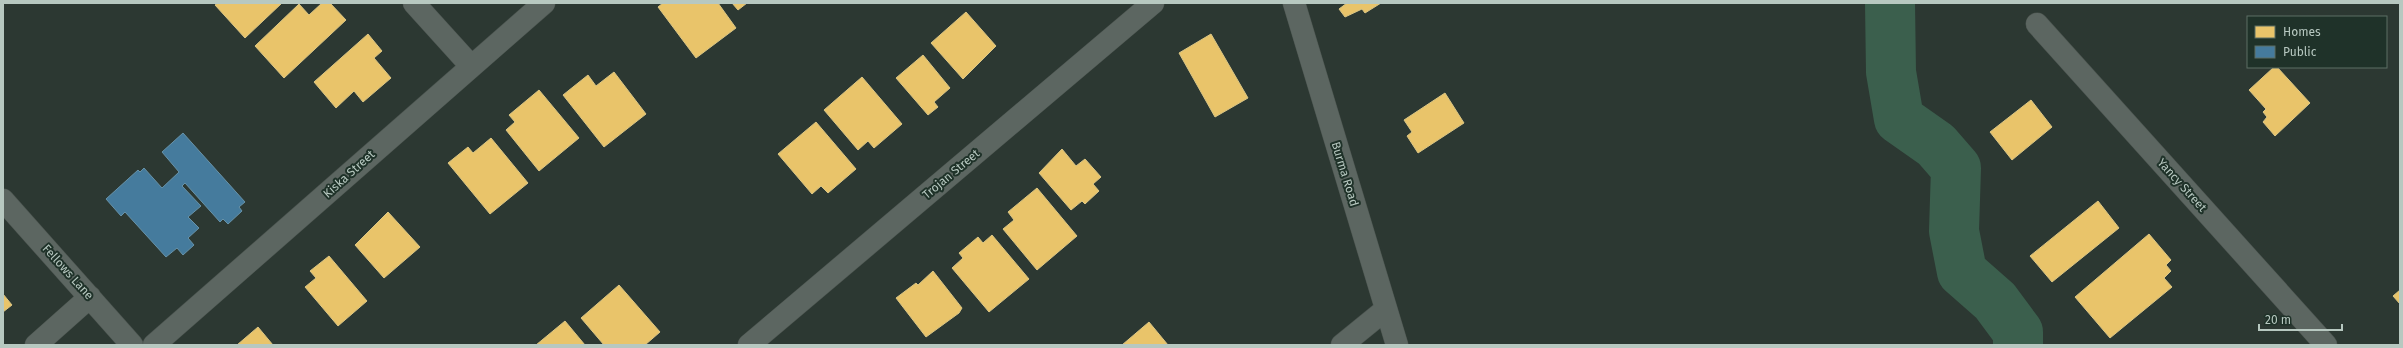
<svg xmlns="http://www.w3.org/2000/svg" width="2403" height="348" font-family="'Fira Sans',sans-serif">
<style>
.homes{fill:#e9c46a;stroke:#dac584}
.public{fill:#457b9d;stroke:#6792a8}
.lines{fill:none;stroke-linecap:round;stroke-linejoin:round}
.river{stroke:#3b5f4d;stroke-width:50}
.minor-casing{stroke:#4a534e;stroke-width:23}
.minor{stroke:#5c6661;stroke-width:22}
.labels{text-anchor:middle;stroke-width:4;stroke-linejoin:round;paint-order:stroke}
.street-label{font-size:12px;fill:#b7c8c0;stroke:#1f3229}
</style>
<rect width="100%" height="100%" fill="#2c3832"/>
<path class="homes" d="M218,3H282L245,38L215,5Z
M322,3H330L346,20L284,78L255,46L299,4L309,15Z
M663,3H718L736,28L696,58L658,7Z
M732,3H747L738,10Z
M1381,3L1365,13L1362,9L1345,17L1339,9L1347,3Z
M966,12L996,46L963,79L931,43Z
M368,34L382,51L374,58L391,78L363,102L354,91L336,108L314,82Z
M1211,34L1248,98L1215,117L1179,53Z
M923,55L950,88L934,102L938,107L928,115L896,78Z
M2274,67H2277L2310,103L2275,136L2263,122L2267,117L2263,112L2266,109L2249,90Z
M614,72L646,114L604,147L563,95L588,75L596,86Z
M862,77L902,124L874,148L868,141L858,150L824,110Z
M539,90L579,138L539,171L506,130L515,122L509,115Z
M1445,93L1464,123L1418,153L1407,136L1412,132L1404,120Z
M2031,100L2052,127L2012,160L1990,132Z
M816,122L856,169L828,193L821,186L812,194L778,154Z
M491,138L528,183L490,214L448,163L468,147L473,153Z
M1062,149L1076,166L1085,159L1101,177L1093,184L1099,191L1085,204L1082,201L1071,210L1039,173Z
M1037,188L1077,236L1037,270L1003,229L1014,220L1008,212Z
M2098,201L2119,228L2052,282L2030,256Z
M388,212L420,247L384,278L355,245Z
M2149,234L2171,260L2166,265L2171,271L2164,278L2172,287L2110,338L2075,297Z
M992,235L1029,279L989,312L952,268L963,258L959,253L978,237L983,243Z
M329,256L367,301L338,326L305,287L316,278L310,271Z
M933,271L962,308L959,313L926,337L896,298L916,283L918,285Z
M619,285L660,332L645,345H604L581,318Z
M2400,290V304L2393,296Z
M3,294L12,305L3,312Z
M565,321L585,345H536Z
M1149,322L1168,345H1122Z
M258,327L273,345H237Z"/>
<path class="public" d="M183,133L245,202L239,207L242,211L228,224L223,219L220,222L185,183L182,186L201,206L188,217L199,228L188,238L194,245L183,255L177,248L166,257L125,212L121,216L106,199L138,170L140,172L144,168L162,188L179,172L162,152Z"/>
<g class="lines">
<path class="river" d="M1890,3L1891,72L1899,119L1936,145L1956,168L1954,231L1962,272L1995,301L2018,332V345"/>
<g class="minor-casing">
<path id="minor" d="M414,3L471,66
M1294,3L1397,345
M2037,24L2326,345
M3,200L132,345
M36,345L90,297
M154,345L544,3
M749,345L1153,3
M1342,345L1385,310"/>
</g>
<use href="#minor" class="minor"/>
</g>
<g class="labels">
<g class="street-label">
<text transform="translate(349 174) rotate(-42)" y="4">Kiska Street</text>
<text transform="translate(951 174) rotate(-40)" y="4">Trojan Street</text>
<text transform="translate(1345 174) rotate(73)" y="4">Burma Road</text>
<text transform="translate(2182 185) rotate(48)" y="4">Yancy Street</text>
<text transform="translate(68 272) rotate(48)" y="4">Fellows Lane</text>
</g>
</g>
<rect width="2403" height="348" fill="none" stroke="#b7c8c0" stroke-width="8"/>
<rect x="2247" y="16" width="140" height="52" fill="#1f3229" stroke="#5c6e65"/>
<rect x="2255" y="26" width="20" height="12" fill="#e9c46a" stroke="#5c6e65"/>
<text x="2283" y="36" font-size="12" fill="#b7c8c0">Homes</text>
<rect x="2255" y="46" width="20" height="12" fill="#457b9d" stroke="#5c6e65"/>
<text x="2283" y="56" font-size="12" fill="#b7c8c0">Public</text>
<path d="M2259 324v6h83v-6" fill="none" stroke="#b7c8c0" stroke-width="2"/>
<text x="2265" y="324" font-size="12" fill="#b7c8c0" stroke="#1f3229" stroke-width="3" paint-order="stroke">20 m</text>
</svg>
